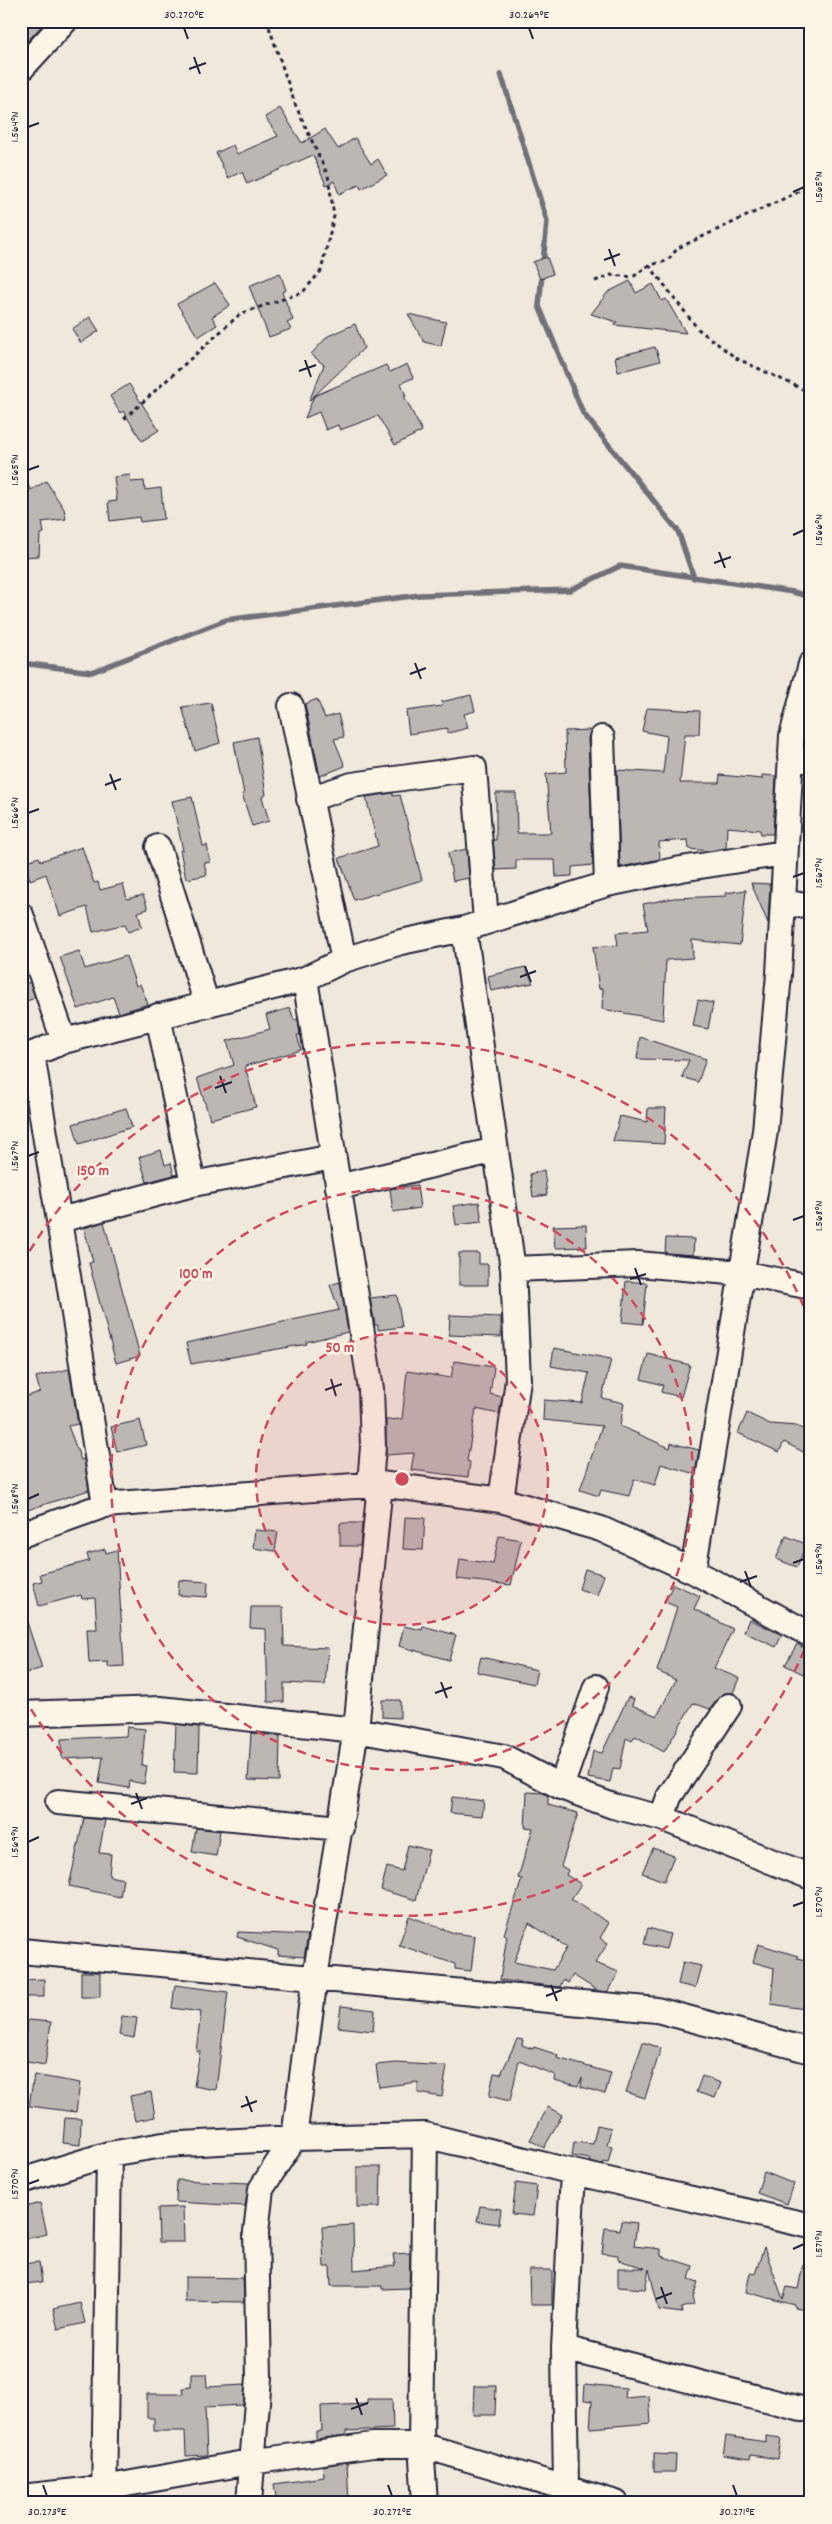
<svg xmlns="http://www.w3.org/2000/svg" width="832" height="2524" font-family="Dekko,sans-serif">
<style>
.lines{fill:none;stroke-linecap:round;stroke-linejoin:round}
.stream{stroke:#716f79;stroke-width:5.5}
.building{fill:#bcb7b3;stroke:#22223b;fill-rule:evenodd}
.minor-casing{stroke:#22223b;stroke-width:28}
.path{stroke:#22223b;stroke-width:3;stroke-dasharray:4 4;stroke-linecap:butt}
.minor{stroke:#fcf5e5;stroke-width:24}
.ticks{fill:none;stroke:#22223b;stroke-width:2}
.ring{fill:none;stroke:#d1495b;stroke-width:2.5;stroke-dasharray:9 6}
.centre{fill:#d1495b;stroke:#fcf5e5;stroke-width:2.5}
.ring-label{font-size:15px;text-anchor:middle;font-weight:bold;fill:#d1495b;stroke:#fcf5e5;stroke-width:5;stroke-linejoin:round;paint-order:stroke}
.neatline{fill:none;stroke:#22223b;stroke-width:2}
.ticks-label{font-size:12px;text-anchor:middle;fill:#22223b}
</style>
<rect width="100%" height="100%" fill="#efe8db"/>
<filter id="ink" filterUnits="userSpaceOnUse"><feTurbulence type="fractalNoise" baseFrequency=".02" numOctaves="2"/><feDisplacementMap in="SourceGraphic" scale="10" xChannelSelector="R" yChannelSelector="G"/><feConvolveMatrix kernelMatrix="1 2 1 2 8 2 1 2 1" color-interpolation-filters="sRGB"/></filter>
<g filter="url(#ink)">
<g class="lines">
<path class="stream" d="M501,74L547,221L539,306L583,413L678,531L694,578
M21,663L92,672L226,620L420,595L570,590L620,566L793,592L811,597"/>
</g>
<path class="building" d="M21,21H46L21,48Z
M280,108L302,143L325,129L338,149L355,138L371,164L378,159L387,175L361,189L359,185L339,194L334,181L326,185L313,155L247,184L242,172L228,178L216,153L233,145L237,154L278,136L265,117Z
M547,257L553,274L540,279L533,262Z
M280,273L286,290L282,292L293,320L287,323L291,329L269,337L249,286Z
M630,281L636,293L653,284L662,301L666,299L686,333L614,325L617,322L591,314L608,292Z
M215,283L230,305L212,317L217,325L198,337L177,304Z
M408,314L446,322L441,346L424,342Z
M90,317L99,331L81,343L72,329Z
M355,324L364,348L309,401L324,365L311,354L328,336Z
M655,347L660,361L618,372L615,357Z
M407,364L413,378L401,383L406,396H404L422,431L395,445L378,416L340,430L338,425L326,430L319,412L305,418L314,396L386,365L390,372Z
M129,384L159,430L142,441L123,411L120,413L110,396Z
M21,474L31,490L46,481L64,509L66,519L42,522L44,533L40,534L39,556L21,557Z
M130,475L131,482L144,481L145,490L161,488L164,519L140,522L139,517L110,521L108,502L117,501L114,477Z
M471,695L475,711L464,714L468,728L448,733L447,728L409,734L406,711L442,706L441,702Z
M317,699L325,718L338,714L344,737L334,739L345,766L320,776L305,704Z
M211,703L220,743L195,751L182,707Z
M647,708L700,711L699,734H685L680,783H719L720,775L762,779V775L776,776L773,834H761L760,830L727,827L726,848L710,851L689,849L688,840L659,842L660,859L620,867L617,770L663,773L667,736L642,731Z
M591,730L588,738L593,865L572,867V876L556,877L555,860H516V869L496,870L493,840H496V793H516L517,833H551L546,774L566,772L565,731Z
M257,737L266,795L262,797L269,821L252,826L242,794H244L234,742Z
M393,793V796L400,795L422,880L354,900L339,858L378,846L366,797Z
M192,797L203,846L207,845L210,862L204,863L207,875L186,879L180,850H183L172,801Z
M82,847L94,883L98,882L100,890L123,884L127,899L143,895L148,909L138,912L142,927L128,932L125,924L93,932L87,907L60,916L46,874L30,880L25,862L39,857L41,861Z
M467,849L469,878L453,881L448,853Z
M751,883L770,884L768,923Z
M746,890L740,945L692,940L693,958L666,960L663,1020L602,1009L603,988L599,989L593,947L618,945L616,933L648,930L643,904L674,898L726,896L725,893Z
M79,951L85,969L126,956L136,986L140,984L148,1004L119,1013L113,997L78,1009L60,957Z
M525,967L533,983L491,991L488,976Z
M30,982L35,998L21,1003V986Z
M698,1000L713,1003L708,1029L693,1026Z
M290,1008L294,1020L298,1019L300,1035H297L301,1050L245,1066L256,1107L210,1119L197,1078L234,1065L227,1041L270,1029L266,1015Z
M640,1037L706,1059L698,1082L682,1077L689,1060L637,1059Z
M126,1108L132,1127L79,1144L73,1124Z
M648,1108H666L664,1144L613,1141L620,1116L647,1122Z
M161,1150L165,1165L171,1163L174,1175L147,1182L139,1157Z
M544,1170L547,1195L533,1197L530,1174Z
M417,1185L420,1208L393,1212L390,1189Z
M479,1202L482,1222L456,1225L453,1206Z
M104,1222L140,1356L116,1363L89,1263L93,1262L84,1228Z
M586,1225L587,1247L555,1248L553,1226Z
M666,1238L694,1239L693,1255L665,1253Z
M459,1253H479V1264H488V1285H459Z
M626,1281L647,1283L643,1324L622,1322Z
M340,1282L348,1332L306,1342L307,1344L191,1364L186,1343L339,1310L330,1285Z
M397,1295L402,1327L378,1330V1325H375L370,1298Z
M450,1315L501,1317V1337L449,1335Z
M554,1348L611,1359L602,1398L624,1403L620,1426L670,1448L671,1443L699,1450L695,1474L661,1464L655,1485L634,1479L629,1496L601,1490L599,1496L580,1490L602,1426L543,1420L544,1400L582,1403L589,1373L551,1366Z
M648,1354L690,1365L681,1397L661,1392L663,1385L641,1379Z
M454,1361L494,1367L490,1394L502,1397L499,1414L476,1409L467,1461L470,1462L468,1477L411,1470L414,1453L386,1455V1420L402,1419L407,1371L451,1378Z
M69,1369L78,1424L68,1426L81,1460L84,1459L89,1490L21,1512V1398L40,1392L36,1377Z
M747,1413L770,1424L796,1426L811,1433V1456L784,1442L779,1452L738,1433Z
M140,1420L146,1445L117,1452L111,1427Z
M405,1517L425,1518L423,1550L403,1549Z
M340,1523H362L360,1546H340Z
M255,1530L278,1532L275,1551L253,1548Z
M499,1536L521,1540L511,1585L457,1579L460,1559L493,1564Z
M786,1536L806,1544L797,1567L776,1559Z
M105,1549L106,1553L117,1550L124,1666L108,1667V1662L89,1663L87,1629H97L95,1598L82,1599L81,1595L39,1606L33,1583L42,1581L40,1574L89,1561L87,1554Z
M585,1569L604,1575L597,1595L579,1589Z
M179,1580L208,1582L207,1597L178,1595Z
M673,1584L700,1596L694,1609L733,1629L714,1668L739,1678L733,1693L722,1694L710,1709L693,1703L664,1752L635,1736L632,1741L626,1738L620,1769L613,1768L610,1782L588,1778L593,1751L602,1753L628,1697L634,1699L632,1705L657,1716L676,1680L657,1671L677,1607L665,1602Z
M251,1607H283L284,1646L328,1648L325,1685L284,1683V1702H268L266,1629L250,1628Z
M24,1613L42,1668L21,1675V1614Z
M749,1619L782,1635L776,1647L744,1632Z
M404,1626L422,1630L423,1626L456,1635L449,1660L399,1646Z
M797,1644L811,1652V1678L785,1665Z
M481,1657L537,1670L534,1684L477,1672Z
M382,1700H400V1718L382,1717Z
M176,1724L199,1727L198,1773L174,1772Z
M127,1727L145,1729L142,1765L147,1766L144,1784L130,1781L129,1788L99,1783L103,1757L62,1759L61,1739L126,1736Z
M251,1733L280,1736L279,1781L248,1780Z
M527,1792L544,1793L548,1796V1805L578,1813L561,1866L568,1870L566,1875L581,1884L571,1899L609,1923L600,1938L608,1943L595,1963L619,1972L607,1992L598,1991L573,1975L568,1983L563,1980L560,1987L500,1980L507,1936L504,1934L522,1879L518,1878L533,1828L525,1827ZM529,1923L567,1947L553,1970L514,1962Z
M452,1797L484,1801L482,1816L450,1813Z
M84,1818L105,1820L99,1853L111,1854L109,1876L123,1879L120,1897L69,1886Z
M196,1828L220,1831L216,1856L192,1852Z
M408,1845L429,1850L416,1900L381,1890L387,1867L402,1871Z
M653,1848L674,1856L664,1881L642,1873Z
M409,1916L454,1933L475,1936L471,1971L455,1969V1964L399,1945Z
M648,1928L670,1934L666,1949L644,1944Z
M238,1932L308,1935L304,1957L278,1955V1950L237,1937Z
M758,1944L798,1956L797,1958L811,1961V2010L771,2004L774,1968L753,1962Z
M683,1962L701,1966L695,1988L678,1984Z
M81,1972H100V1997H81Z
M44,1979V1997H21V1980Z
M175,1985L228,1992L216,2090L194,2086L200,2051H196L201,2012L172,2008Z
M341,2006L375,2010L373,2031L338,2027Z
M122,2016L137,2018L134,2038L119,2035Z
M28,2020L51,2022L45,2065L21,2061Z
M517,2039L523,2040L522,2045L533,2049L534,2047L558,2055L557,2058L611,2073L605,2094L581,2087L582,2078L578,2086L554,2080L555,2075L519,2061L510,2101L489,2096L494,2073L501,2074Z
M643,2042L661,2048L645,2098L626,2092Z
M396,2063L447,2066L442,2097L418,2093V2082L379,2087L376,2065Z
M34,2075L80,2083L76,2112L29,2106Z
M702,2076L721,2083L715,2098L696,2092Z
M151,2092L155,2117L135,2121L130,2096Z
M548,2107L562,2115L544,2148L530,2140Z
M65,2118L81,2119L80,2145L63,2143Z
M597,2125L611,2128L607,2145L612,2146L608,2163L604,2162L603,2165L589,2162L590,2159L572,2156L574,2142L593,2144Z
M357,2167H381L380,2207H357Z
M764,2172L794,2184L787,2204L757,2193Z
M177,2180L249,2183L245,2206L176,2202Z
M516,2183L537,2186L533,2216L512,2214Z
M40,2203L47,2234L21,2240V2208Z
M480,2206L501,2209L499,2224L477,2221Z
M183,2207L184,2242H159L158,2208Z
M621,2221L637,2223L634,2246L661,2249V2256L693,2266L689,2279L698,2282L693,2297L695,2304L681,2308L682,2313L659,2310L649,2269L645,2289L618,2287V2268H645L618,2260V2255L602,2253L605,2228L620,2230Z
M353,2225L354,2270L395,2266L393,2254L410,2253L409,2288L382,2289V2286H331L330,2267H324L322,2227Z
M764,2247L783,2299L787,2287L798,2289L803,2264L811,2265V2311L795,2308V2305L746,2292L750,2273L755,2274Z
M39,2262L42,2282L25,2284L22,2264Z
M529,2270H552V2305H530Z
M185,2277L243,2278L244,2302L185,2301Z
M80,2303L85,2323L58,2329L53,2309Z
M191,2374H206L207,2387L245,2385L243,2405L205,2407L207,2455L186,2456L185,2431H154V2418H147V2394H184L183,2388L191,2387Z
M585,2384L626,2388L625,2398L649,2396L651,2423L590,2428L592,2401L584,2400Z
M474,2386H496L495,2415H473Z
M367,2399H392L393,2429L346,2431V2435L316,2439V2431H322L321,2406L367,2404Z
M726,2436L766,2442V2436L781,2438L778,2459L751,2455L750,2459L723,2455Z
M654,2454L676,2455L675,2472H654Z
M347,2462L349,2503H277L274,2484L324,2477L323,2466Z"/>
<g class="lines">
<g class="minor-casing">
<path id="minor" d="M21,69L65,21
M291,706L344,960
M602,738L607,884
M790,758L811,760
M309,799L352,785L474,768L486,921
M158,847L207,1005
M783,902L811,907
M21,915L64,1041
M464,929L513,1269L518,1380L501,1500
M305,979L371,1389L373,1447L370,1484
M158,1016L193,1184
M32,1054L105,1505
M21,1059L64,1041L305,979L344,960L401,942L464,929L607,884L681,869L784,853
M338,1187L496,1150
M60,1220L193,1184L333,1157
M513,1269L638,1264L741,1273L811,1287
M21,1535L105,1505L380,1484L501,1500L601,1529L693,1571L811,1635
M693,1571L765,1131L779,974L792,736L811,664
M21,1714L160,1709L356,1730L504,1757L561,1787L613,1806L662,1818L811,1877
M561,1787L596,1687
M58,1802L341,1828
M662,1818L669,1797L729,1706
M21,1951L657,2010L811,2051
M21,2181L109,2154L163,2145L294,2138L425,2135L573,2172L811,2226
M564,2348L801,2409L811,2408
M566,2488L564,2348L573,2172
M21,2497L104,2488L250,2462L373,2445H421L616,2503
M104,2502L109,2154
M249,2503L259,2377L256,2232L261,2189L294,2138L315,1977L356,1730L380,1484
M425,2503L421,2445L425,2135"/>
</g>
<path class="path" d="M649,265L698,329L736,358L811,393
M595,281L611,275L633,277L649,265L667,261L678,248L811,186
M124,419L240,314L303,292L321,271L334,216L328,176L295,104L267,21"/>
<use href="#minor" class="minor"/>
</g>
</g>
<path class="ticks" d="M184,28L188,39M529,28L533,39M194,57L200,74M189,69L206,63M28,127L39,123M793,192L804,187M609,249L615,266M604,260L620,254M305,360L311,377M299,371L316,365M28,470L39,466M793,535L804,530M719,552L725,568M714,563L731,557M415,663L421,679M410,674L426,668M110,774L116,790M105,785L121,779M28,813L39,809M793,877L804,873M525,966L531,982M520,977L536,971M220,1076L226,1093M215,1088L232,1082M28,1156L39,1152M793,1220L804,1216M635,1268L641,1285M630,1279L646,1274M331,1379L336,1396M325,1390L342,1384M28,1499L39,1494M793,1563L804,1559M745,1571L751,1587M740,1582L757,1576M441,1682L447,1698M435,1693L452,1687M136,1793L142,1809M131,1804L147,1798M28,1842L39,1837M793,1906L804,1902M551,1985L557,2001M546,1996L562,1990M246,2096L252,2112M241,2107L257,2101M28,2184L39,2180M793,2249L804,2244M661,2287L667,2304M656,2299L672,2293M356,2398L362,2415M351,2409L368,2403M43,2485L47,2496M388,2485L392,2496M733,2485L737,2496"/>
<circle cx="402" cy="1479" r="146" fill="#d1495b" fill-opacity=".12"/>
<g class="ring">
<circle cx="402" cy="1479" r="146"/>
<circle cx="402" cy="1479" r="291"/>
<path d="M810 1636A437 437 0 0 1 22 1694M22 1264A437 437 0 0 1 810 1322"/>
</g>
<circle cx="402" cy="1479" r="8" class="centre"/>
<g class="ring-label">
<text x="93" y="1175">150 m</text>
<text x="196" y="1278">100 m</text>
<text x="340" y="1352">50 m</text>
</g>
<rect width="832" height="2524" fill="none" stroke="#fcf5e5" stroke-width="55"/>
<rect x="28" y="28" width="776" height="2468" class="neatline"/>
<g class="ticks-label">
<text x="184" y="18">30.270°E</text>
<text x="529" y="18">30.269°E</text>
<text transform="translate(14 127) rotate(-90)" y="4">1.564°N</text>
<text transform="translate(818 187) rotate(-90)" y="4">1.565°N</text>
<text transform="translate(14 470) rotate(-90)" y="4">1.565°N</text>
<text transform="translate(818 530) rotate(-90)" y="4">1.566°N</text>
<text transform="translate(14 813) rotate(-90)" y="4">1.566°N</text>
<text transform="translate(818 873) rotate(-90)" y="4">1.567°N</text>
<text transform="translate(14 1156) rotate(-90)" y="4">1.567°N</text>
<text transform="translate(818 1216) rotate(-90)" y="4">1.568°N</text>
<text transform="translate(14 1499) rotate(-90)" y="4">1.568°N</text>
<text transform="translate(818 1559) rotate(-90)" y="4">1.569°N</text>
<text transform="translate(14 1842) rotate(-90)" y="4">1.569°N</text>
<text transform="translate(818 1902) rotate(-90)" y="4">1.570°N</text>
<text transform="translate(14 2184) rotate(-90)" y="4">1.570°N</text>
<text transform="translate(818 2244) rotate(-90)" y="4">1.571°N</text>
<text x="47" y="2515">30.273°E</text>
<text x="392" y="2515">30.272°E</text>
<text x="737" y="2515">30.271°E</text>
</g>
</svg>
